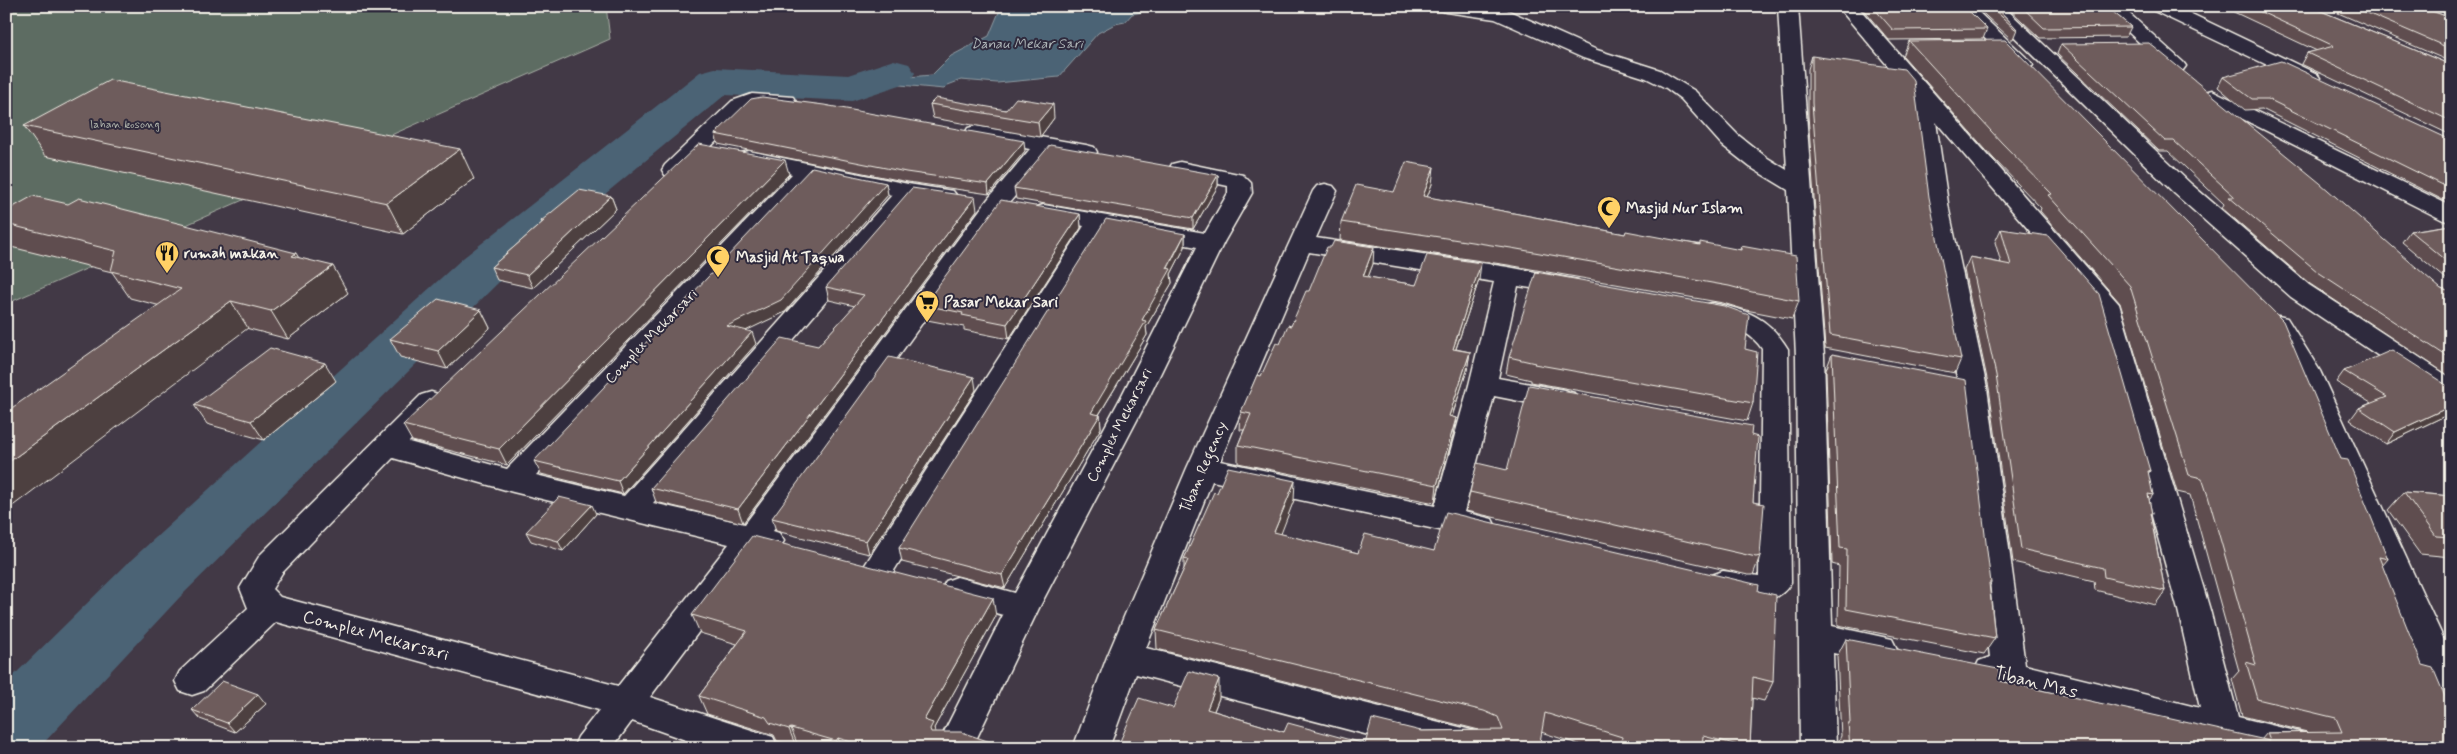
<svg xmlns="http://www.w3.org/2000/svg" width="2457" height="754" font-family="Mynerve,sans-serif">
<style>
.green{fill:#5d6c62;stroke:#a8aea5}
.water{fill:#4b6375;stroke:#8f9ca3}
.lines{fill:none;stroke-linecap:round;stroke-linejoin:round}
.river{fill:#4b6375;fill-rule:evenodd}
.minor-casing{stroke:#f4f1e8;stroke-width:3}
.minor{fill:#2f2a3d;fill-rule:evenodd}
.wall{fill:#5f4e4f;stroke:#f4f1e8}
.shaded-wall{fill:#4d4040;stroke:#f4f1e8}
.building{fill:#6e5b5c;stroke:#f4f1e8}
.labels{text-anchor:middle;stroke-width:4;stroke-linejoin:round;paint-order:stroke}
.far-park-label{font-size:12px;fill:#b0b5ac;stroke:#2f2a3d}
.far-water-label{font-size:14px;font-style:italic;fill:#b0b8ba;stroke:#2f2a3d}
.poi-label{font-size:15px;font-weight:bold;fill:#f4f1e8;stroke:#2f2a3d;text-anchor:start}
.street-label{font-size:15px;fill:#f4f1e8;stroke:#2f2a3d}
.near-street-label{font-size:18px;fill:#f4f1e8;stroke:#2f2a3d}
</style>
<rect width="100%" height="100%" fill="#423946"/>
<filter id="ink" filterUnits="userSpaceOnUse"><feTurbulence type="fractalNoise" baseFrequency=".02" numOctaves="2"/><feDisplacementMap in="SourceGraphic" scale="10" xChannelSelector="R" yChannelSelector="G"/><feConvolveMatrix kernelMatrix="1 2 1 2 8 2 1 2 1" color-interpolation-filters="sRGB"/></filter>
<g filter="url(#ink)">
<path class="green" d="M6,6H606L610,39L6,304Z"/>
<path class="water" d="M1015,6H1163L1145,9L1142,12L1132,14L1125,22L1115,24L1098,33L1059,77L997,83L961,80L948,85L944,89L900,85L894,73L908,77L932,75L951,56L989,36L999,12Z"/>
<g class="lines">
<path class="river" d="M894,60L909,64L915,73L909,82L852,101L725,95L501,280L179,598L39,748H6V683L131,560L463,258L700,72L715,68L848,75Z"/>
<g class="minor-casing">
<path id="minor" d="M1437,6H1486L1507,10L1597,50L1660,70L1695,91L1738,135L1766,157L1787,170L1778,6H1798L1824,356L1832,626L1892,639L1897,649L1892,659L1880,663L1833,653L1836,748H1800L1796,356L1788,190L1750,167L1722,145L1681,99L1666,88L1646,78L1583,58L1495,19L1446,12L1439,10Z
M1837,6H1857L2119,304L2210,610L2238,717L2319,737L2324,748H2237L1979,681L1974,671L1979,661L1990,657L1959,388L1925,210L1911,93ZM1936,122L2094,306L2178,610L2200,708L2025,665L1987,388L1949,210Z
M1952,6H1972L2030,61L2033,65L2030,69L2023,71L2016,69Z
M1983,6H2003L2191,184L2309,285L2451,378V400L2441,398L2291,297L2175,194Z
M2100,6H2121L2183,62L2186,66L2183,70L2176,72L2169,70Z
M2150,6H2175L2317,74L2320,78L2317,82L2310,84L2303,82L2152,10Z
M2212,90L2451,206V222L2443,220L2205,100L2201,96L2205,92Z
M752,94L793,97L796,102L793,107C777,110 762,103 748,111L681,175L673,177L665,175L662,170L665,165L732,101Z
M976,126L1086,145L1094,147L1097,152L1094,157L1086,159L1051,153L1004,209L773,531L779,533L784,541L779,549L768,553L759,551L650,697L773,737L778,748H708L632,721L612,748H573L578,737L599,710L276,622L204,691L192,695L180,691L175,681L180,671L248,608L240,588L260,555L421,395L431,392L441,395L445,402L409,442L507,469L792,174L741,163L738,158L741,153L749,151L908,184L953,191L957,196L953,201L945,203L914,199L653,503L745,524L988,199L1030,149L968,138L965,133L968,128ZM813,178L892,195L624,496L536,475ZM393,458L513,492L729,544L618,686L280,597L272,589L282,573Z
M1180,162L1243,175L1251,183L1252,193L1224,242L1149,397L1039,608L972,748H936L1003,615L946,599L941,590L946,581L957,577L1015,593L1121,397L1197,247L1106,230L890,577L879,580L868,577L863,568L1084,226L1036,217L1032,212L1036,207L1044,205L1205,233L1228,193V186L1172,174L1169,169L1172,164Z
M1325,184L1333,186L1337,191L1316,238L1508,267L1578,280L1582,286L1578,292L1569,294L1518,286L1498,378L1564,390L1574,393L1578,400L1574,407L1564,410L1494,396L1464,512L1492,519L1496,527L1492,535L1481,539L1212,481L1146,648L1479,732L1492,737L1497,748H1418L1136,674L1109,748H1073L1107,657L1187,468L1313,191L1317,186ZM1309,252L1494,282L1469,385L1435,506L1220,461Z
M1712,303C1748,310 1768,317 1788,349L1791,582C1776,611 1737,601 1712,593L1707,584L1712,575L1723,571L1759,576L1762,349C1744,321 1708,325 1699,311L1703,305Z
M2278,316L2287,318L2320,371L2451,655V708L2439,703L2434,693L2292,371L2265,324L2269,318Z"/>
</g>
<use href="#minor" class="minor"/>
</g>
<path class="wall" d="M1860,6H1964L1987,29L1983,39L1889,40Z
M1975,6H1995L2017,29L2013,39H2011Z
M2006,6H2106L2131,27L2126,37L2040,38Z
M2221,6H2309L2451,65V135L2301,64L2307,53L2317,51Z
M2322,6H2418L2451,18V62Z
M2431,6H2451V14Z
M1909,41L2341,459L2388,559L2382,566L2451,748H1839V740L1841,736L1837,656L1846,639L2000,681L2261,740L2267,733L2307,732L2242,716L2232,679L2239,671L2195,513L2190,495L2177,492L2120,303L2040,211L2041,208L1993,158L1903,56Z
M2061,44L2441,289L2451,292V377L2310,284L2222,208L2224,204L2168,151H2159L2057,54Z
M1812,56L1961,359L1955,373L1825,348L1808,115V69Z
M2223,77L2451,140V204L2262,109L2245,110L2218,87Z
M930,104L1006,110L1054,118L1040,137L933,118Z
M24,126L474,179L403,234L45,156Z
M715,134L1025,151L989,194L908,182L718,144Z
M789,174L507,465L412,441L403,425Z
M1218,175V186L1193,229L1016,199L1014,188Z
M886,183L888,195L785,312L746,330L756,344L623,494L541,474L534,461Z
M1432,184L1427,197L1625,234L1740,250L1741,246L1799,301L1792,319L1746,310L1723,303L1508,265L1340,240L1341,222L1394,192Z
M611,196L616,209L533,288L497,280L491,267L542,223L541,221Z
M977,210L743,523L656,502L651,488L818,346L855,306L829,300L826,287Z
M6,211L298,257L348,293L288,339L130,298L112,272L11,247L6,240Z
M1080,214L1081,228L1009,339L964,330V327L927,320L924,305Z
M2451,225V283L2402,242L2410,231Z
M2001,229L2150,471L2148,474L2153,495L2149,500L2152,514L2151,516L2165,591L2155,605L2095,590L2094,581L2013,562L1989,388L1964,270L1970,257L2001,263L1995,242Z
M1185,234V247L1171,274L1172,283L1146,327L1147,335L1099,415H1100L1101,428L1005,588L902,562L899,548Z
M1373,264L1368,277L1416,285L1479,280L1456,349L1470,352L1467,370L1452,417L1456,418L1453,435L1435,503L1238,463V445L1244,430H1240L1241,412L1261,376L1291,326Z
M481,310L490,328L447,369L400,357L390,339Z
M1745,349L1753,403L1747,421L1531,382V380L1506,374L1509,357Z
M1832,354L1991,583L1990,586L1995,638L1984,654L1838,625L1839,566L1832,564L1826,370Z
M2344,371L2451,388V413L2386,444L2350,420L2359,408L2371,403L2336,382Z
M336,381L264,440L207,424L194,405Z
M976,390L869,554L776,531L772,518Z
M1751,435L1753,502L1760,556L1753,575H1748L1466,511L1470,492L1507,470Z
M2404,492L2451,496V557L2420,554L2388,510Z
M1217,493L1294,500L1280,534L1358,553L1434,551L1758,591L1773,682L1764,701L1752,698L1750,748H1590L1541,732L1539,748H1117L1173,708L1219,698L1214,711L1284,732L1365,744L1421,731L1479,730L1157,649L1156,630L1184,569V559Z
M596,514L563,551L531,541L526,532Z
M692,615L996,616L934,728L935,732L1005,747V748H804L798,746L796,747L777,741L774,735L707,714L699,696L737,644L700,633Z
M266,704L235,732L200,719L192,710Z"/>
<path class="shaded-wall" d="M1053,104L1054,118L1040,137L1038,122Z
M1024,141L1025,151L989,194L988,184Z
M460,149L474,179L403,234L387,203Z
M785,160L789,174L507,465L499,449Z
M1434,167L1432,184L1421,213L1423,196Z
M1218,175V186L1193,229V218Z
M886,183L888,195L785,312L731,338L727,326Z
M611,196L616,209L533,288L527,275Z
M975,197L977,210L743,523L738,509Z
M1080,214L1081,228L1009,339L1007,324Z
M1185,234V247L1171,274L1172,283L1146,327L1147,335L1092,426L1091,413L1142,320Z
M1374,247L1373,264L1362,293L1363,276Z
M296,253L311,280L292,256Z
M1481,263L1479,280L1450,366L1453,349Z
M333,266L348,293L288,339L271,311Z
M231,301L248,328L6,511V464Z
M481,310L490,328L447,369L438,351Z
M752,332L756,344L623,494L618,481Z
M1470,352L1467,370L1446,434L1449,416Z
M325,363L336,381L264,440L251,421Z
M974,377L976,390L869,554L866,541Z
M2451,406V413L2386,444L2395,432Z
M1100,415L1101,428L1005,588L1002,575Z
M1456,418L1453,435L1435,503L1437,485Z
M1295,481L1294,500L1274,552V532Z
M592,505L596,514L563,551L558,541Z
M993,598L996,616L934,728L938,741L929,738L924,720Z
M1219,679V698L1207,728V709Z
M258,694L266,704L235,732L227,723Z
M791,728L798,746L796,747L789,729Z
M838,738L842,748H839L836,741Z"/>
<path class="building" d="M1872,6H1964L1987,29L1893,30Z
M1990,6H1995L2017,29H2015Z
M2021,6H2106L2131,27L2044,28Z
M2248,6H2309L2451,65V121L2307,53L2334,46Z
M2351,6H2418L2451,18V49Z
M2005,40L2283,321L2341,459L2348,460L2388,559L2379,557L2422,665L2433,668L2451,711V748H1850L1848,723H1850L1846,639L1998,669L2000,681L2270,741L2267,733L2342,732L2336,718L2257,699L2246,662L2256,665L2208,496L2202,478L2189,475L2130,286L2048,195L2052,194L2001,142L1909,41Z
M2149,43L2320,183L2441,289L2451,292V359L2318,272L2229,197H2235L2174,141H2165L2061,44Z
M1812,56L1904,69L1914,81L1929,197L1961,359L1830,335L1812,103Z
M2281,61L2451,140V189L2268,99H2252L2223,77Z
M110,80L460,149L387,203L24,126Z
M762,97L824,105L1024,141L988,184L906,172L715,134L751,99Z
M936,98L1006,110L1016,98L1053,104L1038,122L930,104Z
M699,144L785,160L499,449L403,425Z
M1050,145L1218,175L1193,218L1014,188Z
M1406,162L1434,167L1423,196L1625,234L1626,231L1700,245V242L1741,250V246L1796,256L1799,301L1752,292L1729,286L1511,248L1341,222L1356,185L1394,192Z
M812,167L886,183L781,300L727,326L752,332L618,481L534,461Z
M912,188L975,197L738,509L651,488L782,338L818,346L864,295L826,287Z
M579,190L611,196L527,275L491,267L544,221H541Z
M33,196L68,204L79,198L296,253L292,256L333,266L271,311L231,301L6,464V412L181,289L111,271L116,251L6,224V211Z
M1001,200L1080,214L1007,324L962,315L963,313L924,305Z
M1106,219L1185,234L1167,268L1171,269L1142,320L1146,321L1091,413L1100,415L1002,575L899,548Z
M2451,225V265L2410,231Z
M2001,229L2048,236L2099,294L2150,471H2148L2153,495L2148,494L2152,514L2150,513L2165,591L2104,577L2103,568L2021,549L1996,375L1970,257L2011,265Z
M1334,241L1374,247L1363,276L1416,285L1427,255L1481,263L1453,349L1470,352L1449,416L1456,418L1437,485L1238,445L1251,414L1241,412L1257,375L1261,376L1276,343L1280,344L1288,325L1291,326L1306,291H1309L1327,247H1331Z
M1536,272L1724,306L1749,315L1745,349L1757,352L1753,403L1534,364L1535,363L1509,357Z
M438,299L481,310L438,351L390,339Z
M270,348L325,363L251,421L194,405Z
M2392,350L2451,388V406L2395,432L2359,408L2387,397L2344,371Z
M1832,354L1966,380L1991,583H1989L1995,638L1846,609L1847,549L1840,548Z
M889,357L974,377L866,541L772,518Z
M1529,385L1752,426L1751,435L1758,437L1753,502L1764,504L1760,556L1756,557L1470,492L1477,463L1507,470Z
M1228,467L1295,481L1274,532L1358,553L1365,534L1434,551L1446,512L1759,585L1758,591L1776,595L1773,682L1753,677L1750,748L1703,736L1702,748H1680L1655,741L1654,748H1620L1622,737L1545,713L1539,748H1117L1139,698L1173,708L1189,671L1219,679L1207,709L1284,732L1288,723L1365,744L1372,719L1421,731L1503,730L1498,717L1484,711L1156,630L1188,560L1184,559L1214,492L1217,493Z
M2404,492L2451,496V537L2436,536Z
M559,497L592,505L558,541L526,532Z
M752,536L993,598L924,720L933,723L930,729L931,732H961L1005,747L1004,748H871L838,738L836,741L791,728L789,729L770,723L766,717L699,696L747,631L692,615Z
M222,681L258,694L227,723L192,710Z"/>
</g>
<defs>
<g id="mosque-pin" transform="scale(1.25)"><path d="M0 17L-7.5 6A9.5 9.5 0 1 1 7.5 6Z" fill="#ffd166" stroke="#2f2a3d"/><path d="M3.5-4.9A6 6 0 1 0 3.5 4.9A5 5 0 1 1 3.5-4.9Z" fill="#111"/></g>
<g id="restaurant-pin" transform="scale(1.25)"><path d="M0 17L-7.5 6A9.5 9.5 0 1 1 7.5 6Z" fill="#ffd166" stroke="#2f2a3d"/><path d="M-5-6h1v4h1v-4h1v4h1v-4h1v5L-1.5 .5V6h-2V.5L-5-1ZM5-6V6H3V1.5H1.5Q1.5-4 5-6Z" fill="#111"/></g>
<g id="supermarket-pin" transform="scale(1.25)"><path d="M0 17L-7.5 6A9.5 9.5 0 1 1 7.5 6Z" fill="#ffd166" stroke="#2f2a3d"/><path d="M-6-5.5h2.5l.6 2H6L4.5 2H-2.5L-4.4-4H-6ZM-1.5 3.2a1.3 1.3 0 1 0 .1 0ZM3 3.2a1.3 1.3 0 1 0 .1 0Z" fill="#111"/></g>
</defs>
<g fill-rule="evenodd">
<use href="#mosque-pin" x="1609" y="208"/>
<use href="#restaurant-pin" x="167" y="253"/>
<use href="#mosque-pin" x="718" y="257"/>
<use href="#supermarket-pin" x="927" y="302"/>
</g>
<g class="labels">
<g class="far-park-label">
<text x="125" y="128">lahan kosong</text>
</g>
<g class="far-water-label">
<text x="1027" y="48">Danau Mekar Sari</text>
</g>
<g class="poi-label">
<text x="1626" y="213">Masjid Nur Islam</text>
<text x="184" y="258">rumah makan</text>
<text x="736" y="262">Masjid At Taqwa</text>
<text x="944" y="307">Pasar Mekar Sari</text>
</g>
<g class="street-label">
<text transform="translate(651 336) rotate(-46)" y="5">Complex Mekarsari</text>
<text transform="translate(1119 425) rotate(-63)" y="5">Complex Mekarsari</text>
<text transform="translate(1203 467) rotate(-67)" y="5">Tiban Regency</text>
</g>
<g class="near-street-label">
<text transform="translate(376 635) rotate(15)" y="6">Complex Mekarsari</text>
<text transform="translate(2036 682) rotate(14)" y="6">Tiban Mas</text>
</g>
</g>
<rect width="2457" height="754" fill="none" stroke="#2f2a3d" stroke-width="25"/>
<rect x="12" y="12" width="2432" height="729" fill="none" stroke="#f4f1e8" stroke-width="2" filter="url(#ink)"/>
</svg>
